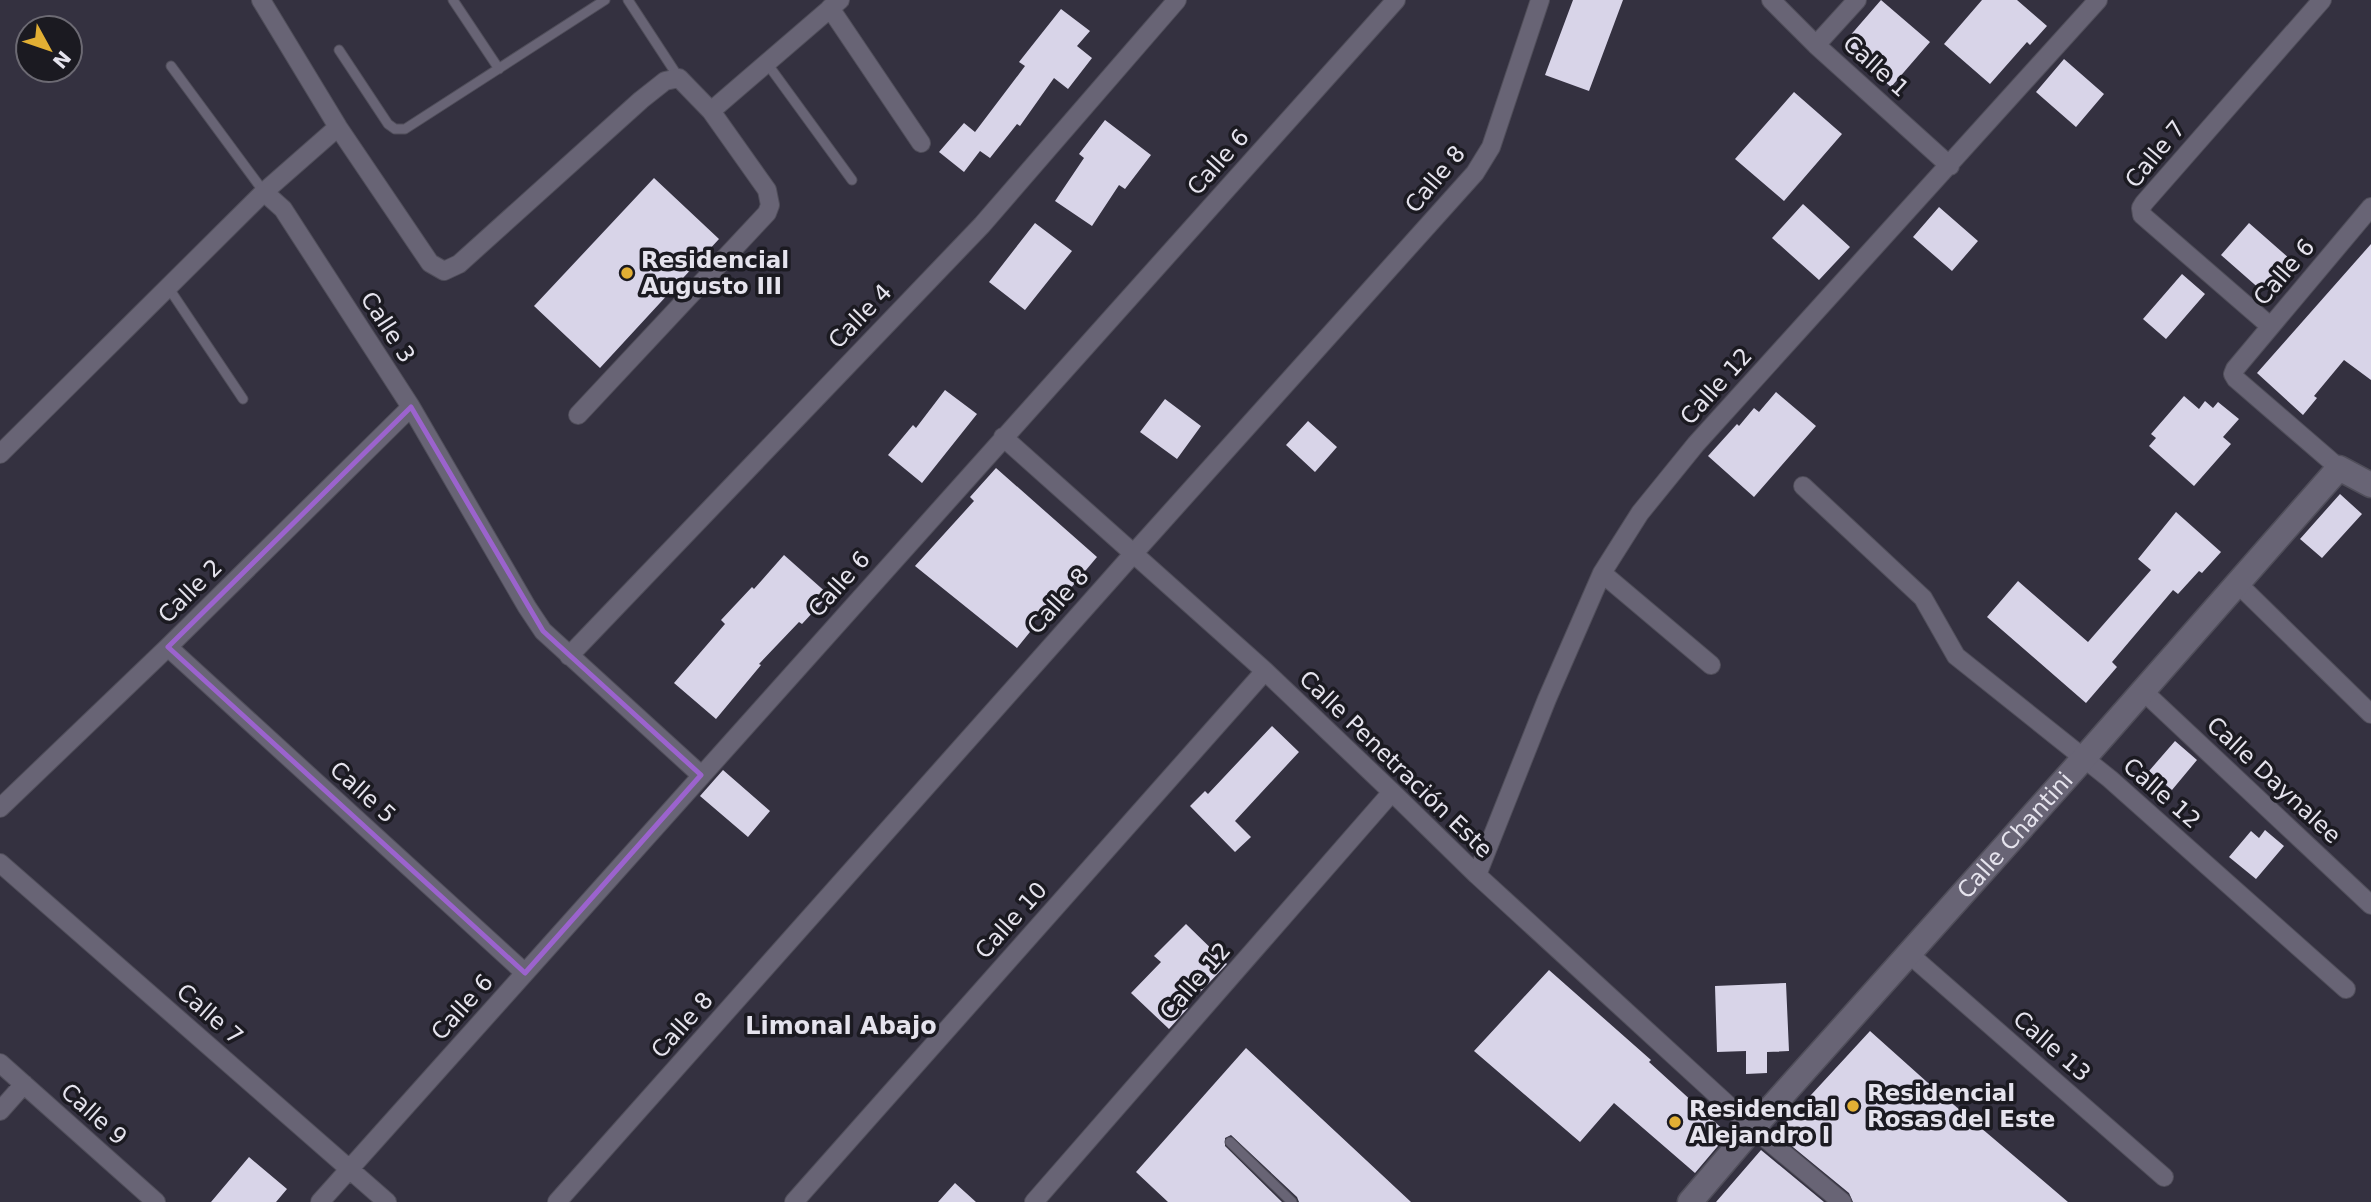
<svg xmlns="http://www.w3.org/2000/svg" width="2371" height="1202" font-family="'DejaVu Sans',sans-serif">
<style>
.building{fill:#d8d4e8}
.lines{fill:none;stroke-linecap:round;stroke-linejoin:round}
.lane-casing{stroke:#504e5a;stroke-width:11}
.street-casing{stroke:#504e5a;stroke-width:20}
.secondary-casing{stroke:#504e5a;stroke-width:27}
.lane{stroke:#686475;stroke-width:9}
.street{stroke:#686475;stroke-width:18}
.secondary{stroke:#686475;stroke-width:24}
.marked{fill:none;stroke:#9b63cd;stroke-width:5;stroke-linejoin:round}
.poi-dot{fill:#e2af34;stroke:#1b1a21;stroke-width:2.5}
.labels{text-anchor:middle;stroke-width:7;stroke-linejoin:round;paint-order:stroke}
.street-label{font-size:23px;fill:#e5e3ed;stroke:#1b1a21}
.poi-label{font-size:23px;font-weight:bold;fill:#e5e3ed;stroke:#1b1a21;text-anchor:start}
.neighbourhood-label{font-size:24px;font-weight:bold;fill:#e5e3ed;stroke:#1b1a21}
</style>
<rect width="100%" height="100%" fill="#343140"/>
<path class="building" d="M1573,0H1623L1589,91L1545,75Z
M1881,0L1930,42L1891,87L1842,45Z
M1982,0H2017L2047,26L2030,45L2027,42L1990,84L1944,44Z
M1061,9L1090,31L1077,46L1092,58L1068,89L1054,78L1020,126L1017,124L990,158L980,151L964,172L939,152L964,123L975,132L1025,66L1019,62Z
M2064,59L2104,94L2076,127L2036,92Z
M1794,92L1842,134L1784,201L1735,159Z
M1105,120L1151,155L1125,189L1119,185L1092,226L1055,201L1084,158L1079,154Z
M654,178L719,239L600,368L534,306Z
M1803,204L1850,247L1819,280L1772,238Z
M1939,207L1978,241L1952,271L1913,237Z
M1035,223L1072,251L1025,310L989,282Z
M2249,223L2290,259L2262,291L2221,255Z
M2371,244V380L2344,360L2314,396L2317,398L2303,415L2257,373Z
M2182,274L2205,294L2166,339L2143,319Z
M945,390L977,414L922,483L888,455L913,425L916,428Z
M1776,392L1816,426L1754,497L1708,456L1737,424L1739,426L1754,408L1759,412Z
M2184,396L2199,409L2205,401L2213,408L2218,402L2239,419L2223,437L2231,444L2194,486L2149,446L2156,438L2151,434Z
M1165,399L1201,426L1177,459L1140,432Z
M1308,421L1337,447L1315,472L1286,445Z
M996,468L1097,557L1070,589L1065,585L1029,624L1034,627L1017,648L915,566L974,501L970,497Z
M2340,494L2362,514L2322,558L2300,539Z
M2176,512L2221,552L2202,573L2199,571L2178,594L2173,590L2112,662L2117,667L2086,703L1987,617L2018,581L2088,642L2151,570L2138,559Z
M784,555L829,595L802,624L799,622L759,664L761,665L716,719L674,683L725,624L721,620L752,587L754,589Z
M1272,726L1299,752L1235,821L1251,837L1235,852L1190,806L1205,791L1208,794Z
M2175,741L2197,760L2172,790L2149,771Z
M723,770L770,811L748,837L700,796Z
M2265,830L2284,846L2256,879L2229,857L2251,831L2259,838Z
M1186,924L1227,964L1186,1007L1188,1008L1169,1029L1131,993L1161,962L1154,956Z
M1549,970L1651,1060L1649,1062L1728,1134L1695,1173L1614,1103L1580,1142L1474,1051Z
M1786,983L1789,1051L1767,1052V1073L1746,1074V1051L1717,1052L1715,986Z
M1870,1031L1927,1082L2068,1202H1853L1849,1193L1776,1133Z
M1246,1048L1411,1202H1299L1297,1197L1231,1135L1225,1138V1146L1282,1202H1168L1136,1172Z
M1761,1150L1824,1202H1716Z
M249,1157L287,1189L276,1202H211Z
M955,1183L976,1202H938Z"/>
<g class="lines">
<g class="lane-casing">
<path id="lane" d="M453,0L499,69
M628,0L679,78
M339,50L388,124L395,129H405L605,0
M766,62L852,180
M171,66L264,192
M168,287L243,399
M1230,1142L1292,1202"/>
</g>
<g class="street-casing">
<path id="street" d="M261,0L338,127L430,263L444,271L459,264L641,100L665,81L679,78L711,111L767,190L770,205L767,213L578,415
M1771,0L1816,45L1950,166
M830,8L921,143
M1816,45L1857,0
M711,111L840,0
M264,192L338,127
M2270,326L2142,215L2141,208L2144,203L2322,0
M1003,437L1265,671L1392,792L1477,875L1753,1128L1842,1202
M0,454L264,192L283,209L411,407L527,607L543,631L701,775
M2339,468L2236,379L2233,374L2235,369L2371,207
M1803,486L1923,598L1956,656L2110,779L2346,989
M1602,573L1711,665
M2237,583L2371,714
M168,647L525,973
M569,656L982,225L1177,0
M2143,691L2371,905
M0,808L168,647L411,407
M0,863L387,1202
M1477,875L1547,699L1602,573L1640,513L1696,444L2098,0
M1908,953L2164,1177
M0,1063L156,1202
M0,1111L24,1084
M320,1202L1396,0
M557,1202L1134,553L1475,173L1491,147L1540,0
M794,1202L1265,671
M1034,1202L1392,792"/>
</g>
<g class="secondary-casing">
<g id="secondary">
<path id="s1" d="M1690,1202L1753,1128L2084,758L2339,468L2371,485"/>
</g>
</g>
<use href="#lane" class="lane"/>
<use href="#street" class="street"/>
<use href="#secondary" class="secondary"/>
</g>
<path class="marked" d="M411,407L543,631L701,775L525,973L168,647Z"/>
<g class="poi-dot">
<circle cx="627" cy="273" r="7"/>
<circle cx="1853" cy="1106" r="7"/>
<circle cx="1675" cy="1122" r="7"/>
</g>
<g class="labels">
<g class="street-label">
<text transform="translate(1876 66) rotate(42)" y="8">Calle 1</text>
<text transform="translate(2155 154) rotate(-50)" y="8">Calle 7</text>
<text transform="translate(1218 162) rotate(-48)" y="8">Calle 6</text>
<text transform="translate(1435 179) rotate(-50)" y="8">Calle 8</text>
<text transform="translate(2284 272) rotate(-49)" y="8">Calle 6</text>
<text transform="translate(860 316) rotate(-46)" y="8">Calle 4</text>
<text transform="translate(388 327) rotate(57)" y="8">Calle 3</text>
<text transform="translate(1716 386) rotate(-48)" y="8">Calle 12</text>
<text transform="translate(839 584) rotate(-48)" y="8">Calle 6</text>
<text transform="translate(190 591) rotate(-45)" y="8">Calle 2</text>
<text transform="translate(1058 601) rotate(-48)" y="8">Calle 8</text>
<text transform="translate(1396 764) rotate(44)" y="8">Calle Penetración Este</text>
<text transform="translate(2274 780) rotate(43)" y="8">Calle Daynalee</text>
<text transform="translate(363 792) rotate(42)" y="8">Calle 5</text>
<text transform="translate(2162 793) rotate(41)" y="8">Calle 12</text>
<text dy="8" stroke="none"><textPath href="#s1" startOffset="490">Calle Chantini</textPath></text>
<text transform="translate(1011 920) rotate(-48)" y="8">Calle 10</text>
<text transform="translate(1195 981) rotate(-49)" y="8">Calle 12</text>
<text transform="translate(462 1007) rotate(-48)" y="8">Calle 6</text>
<text transform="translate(210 1014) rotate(41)" y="8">Calle 7</text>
<text transform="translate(682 1025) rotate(-48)" y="8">Calle 8</text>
<text transform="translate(2052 1046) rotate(41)" y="8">Calle 13</text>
<text transform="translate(94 1114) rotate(42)" y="8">Calle 9</text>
</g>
<g class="poi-label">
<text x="641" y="268">Residencial<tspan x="641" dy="26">Augusto III</tspan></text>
<text x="1867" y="1101">Residencial<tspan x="1867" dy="26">Rosas del Este</tspan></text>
<text x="1689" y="1117">Residencial<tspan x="1689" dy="26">Alejandro I</tspan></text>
</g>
<g class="neighbourhood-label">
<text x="841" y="1034">Limonal Abajo</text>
</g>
</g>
<g transform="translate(49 49) rotate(130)"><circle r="33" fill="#1b1a21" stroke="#6c6a73" stroke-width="2"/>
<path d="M0-5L12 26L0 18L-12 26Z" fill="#e2af34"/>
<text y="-10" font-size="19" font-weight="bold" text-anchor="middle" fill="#e5e3ed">N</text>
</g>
</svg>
